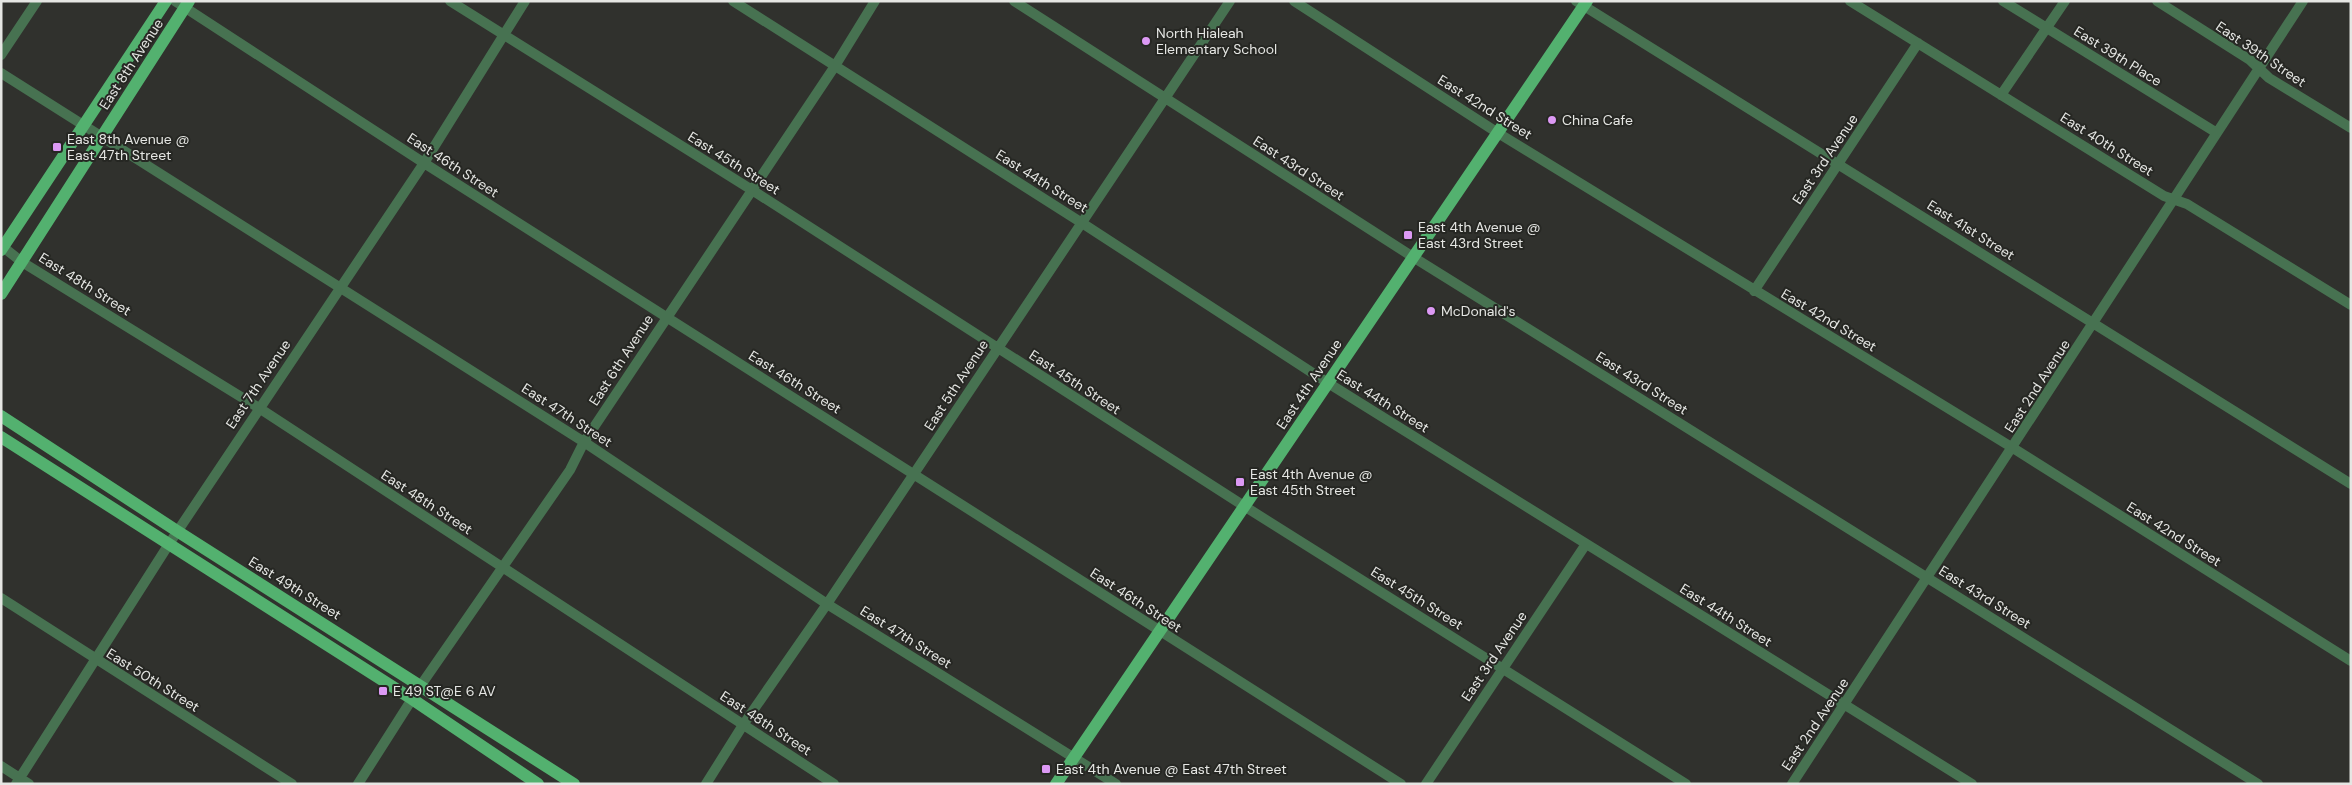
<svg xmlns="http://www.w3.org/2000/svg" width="2352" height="785" font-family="'DM Sans',sans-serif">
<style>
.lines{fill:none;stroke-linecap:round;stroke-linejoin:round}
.minor{stroke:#477251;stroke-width:10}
.major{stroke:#53b16f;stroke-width:12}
.poi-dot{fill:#dc99f4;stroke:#262723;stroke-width:2}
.labels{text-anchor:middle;stroke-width:4;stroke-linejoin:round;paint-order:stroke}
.poi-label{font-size:14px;fill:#e5e6e3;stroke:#262723;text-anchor:start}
.street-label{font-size:14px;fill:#e5e6e3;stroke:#262723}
</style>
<rect width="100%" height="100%" fill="#30312d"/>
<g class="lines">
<path class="minor" d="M175,1L424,163L1401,784
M450,1L752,190L1244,506L1686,784
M733,1L1082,223L1328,383L1972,784
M1014,1L1413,257L2258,784
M1294,1L1498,133L2013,448L2351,661
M1576,1L2351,484
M1850,1L2164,196L2187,204L2351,305
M2003,1L2217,133
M2157,1L2250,60L2269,78L2351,128
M1,55L37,1
M1,73L584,442L827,604L1116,784
M2001,95L2065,1
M3,247L22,262L259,408L834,784
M1754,291L1918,43
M1,598L292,784
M1,766L29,784
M16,784L169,544L424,163L525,1
M358,784L421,685L570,470L584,442L835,66L875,1
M706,784L743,725L827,604L1230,1
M1426,784L1586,544
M1792,784L2303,1"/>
<path class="major" d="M1,250L166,1
M1,294L189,1
M1,416L177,531L574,784
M1,437L412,699L538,784
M1056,784L1587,1"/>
</g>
<g class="poi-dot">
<circle cx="1146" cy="41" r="5"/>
<circle cx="1552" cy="120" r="5"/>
<rect x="52" y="142" width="10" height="10" rx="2.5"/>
<rect x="1403" y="230" width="10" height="10" rx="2.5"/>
<circle cx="1431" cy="311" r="5"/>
<rect x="1235" y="477" width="10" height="10" rx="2.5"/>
<rect x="378" y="686" width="10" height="10" rx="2.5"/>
<rect x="1041" y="764" width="10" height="10" rx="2.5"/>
</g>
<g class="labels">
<g class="poi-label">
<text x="1156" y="38">North Hialeah<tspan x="1156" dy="16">Elementary School</tspan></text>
<text x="1562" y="125">China Cafe</text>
<text x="67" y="144">East 8th Avenue @<tspan x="67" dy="16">East 47th Street</tspan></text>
<text x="1418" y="232">East 4th Avenue @<tspan x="1418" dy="16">East 43rd Street</tspan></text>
<text x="1441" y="316">McDonald's</text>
<text x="1250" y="479">East 4th Avenue @<tspan x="1250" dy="16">East 45th Street</tspan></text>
<text x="393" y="696">E 49 ST@E 6 AV</text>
<text x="1056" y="774">East 4th Avenue @ East 47th Street</text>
</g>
<g class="street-label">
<text transform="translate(2261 54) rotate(34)" y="5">East 39th Street</text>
<text transform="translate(2118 56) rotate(32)" y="5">East 39th Place</text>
<text transform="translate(131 64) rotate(-57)" y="5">East 8th Avenue</text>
<text transform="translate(1485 107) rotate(32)" y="5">East 42nd Street</text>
<text transform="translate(2107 144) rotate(32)" y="5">East 40th Street</text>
<text transform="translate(1825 159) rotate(-56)" y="5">East 3rd Avenue</text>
<text transform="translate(734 163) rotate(32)" y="5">East 45th Street</text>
<text transform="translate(453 165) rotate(33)" y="5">East 46th Street</text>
<text transform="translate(1299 168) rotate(33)" y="5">East 43rd Street</text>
<text transform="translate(1042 181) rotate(32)" y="5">East 44th Street</text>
<text transform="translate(1971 230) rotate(32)" y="5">East 41st Street</text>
<text transform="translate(85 284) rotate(32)" y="5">East 48th Street</text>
<text transform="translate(1829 320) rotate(31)" y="5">East 42nd Street</text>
<text transform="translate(621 360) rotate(-57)" y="5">East 6th Avenue</text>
<text transform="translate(795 382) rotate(32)" y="5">East 46th Street</text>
<text transform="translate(1075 382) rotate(33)" y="5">East 45th Street</text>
<text transform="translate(1642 383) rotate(32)" y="5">East 43rd Street</text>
<text transform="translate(258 384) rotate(-56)" y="5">East 7th Avenue</text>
<text transform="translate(1309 384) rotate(-56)" y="5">East 4th Avenue</text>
<text transform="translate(956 385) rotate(-57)" y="5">East 5th Avenue</text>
<text transform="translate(2037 386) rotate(-57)" y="5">East 2nd Avenue</text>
<text transform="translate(1383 401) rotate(32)" y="5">East 44th Street</text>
<text transform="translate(567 415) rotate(33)" y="5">East 47th Street</text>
<text transform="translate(427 502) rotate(33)" y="5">East 48th Street</text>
<text transform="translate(2174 534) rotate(32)" y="5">East 42nd Street</text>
<text transform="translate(295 588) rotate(32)" y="5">East 49th Street</text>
<text transform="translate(1985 597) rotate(32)" y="5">East 43rd Street</text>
<text transform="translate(1417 598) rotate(32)" y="5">East 45th Street</text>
<text transform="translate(1136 600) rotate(33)" y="5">East 46th Street</text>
<text transform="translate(1726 615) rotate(32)" y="5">East 44th Street</text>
<text transform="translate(906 637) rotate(32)" y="5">East 47th Street</text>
<text transform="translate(1494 656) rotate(-56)" y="5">East 3rd Avenue</text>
<text transform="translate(153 680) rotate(32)" y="5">East 50th Street</text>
<text transform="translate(766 723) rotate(33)" y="5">East 48th Street</text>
<text transform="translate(1815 724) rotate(-56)" y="5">East 2nd Avenue</text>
</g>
</g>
<rect width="2352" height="785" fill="none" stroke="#e5e6e3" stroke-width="5"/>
</svg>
